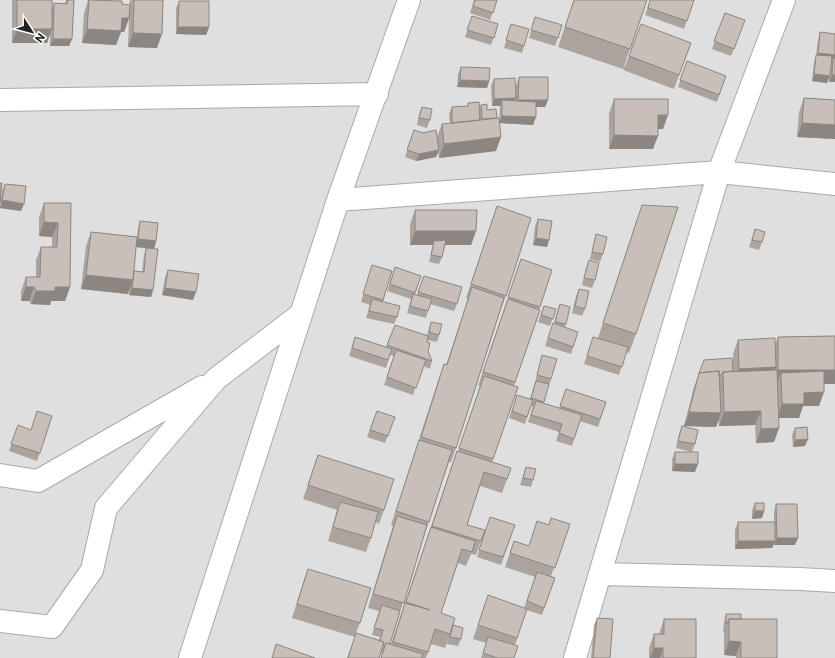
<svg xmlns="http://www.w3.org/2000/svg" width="835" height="658" font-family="Commissioner,sans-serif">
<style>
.residential{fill:#e0dfdf}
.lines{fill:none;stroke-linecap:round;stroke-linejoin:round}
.minor-casing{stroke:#a9a9a9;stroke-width:24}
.minor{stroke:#fff;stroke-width:22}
.wall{fill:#aba49e;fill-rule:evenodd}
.shaded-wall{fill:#8b8681}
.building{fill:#c7bfb8;stroke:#8b8681}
</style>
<rect width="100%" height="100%" fill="#f2efe9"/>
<path class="residential" d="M0,0H835V658H0Z"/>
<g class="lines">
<g class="minor-casing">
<path id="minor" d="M0,100L377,94
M338,200L719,172L835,184
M0,475L38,481L202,387
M601,574L800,579L835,581
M0,621L52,627L92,570L106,508L216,379L301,314
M190,658L338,200L409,0
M575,658L719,172L784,0"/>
</g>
<use href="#minor" class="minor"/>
</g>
<path class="wall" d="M12,0H52V8L54,3H65L66,0H74L72,39L69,46H50V33L47,43H12Z
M88,0L129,5L130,0H163L157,48L128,47L129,19L124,32H121L116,45L82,43L84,13Z
M474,0H497L490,20L470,13Z
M574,0H647L623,69L558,47Z
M650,0H694L684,29L645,15Z
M179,1L209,27L206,35L176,34V8Z
M725,13L745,20L731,56L712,49Z
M472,16L498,24L491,45L465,37Z
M535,17L558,38L555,46L529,38Z
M511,24L524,46L522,53L504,48Z
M820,32L835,34V82H829V76L827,83L812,81L814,62L816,56L818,40Z
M691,43L674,89L623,70L629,56Z
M687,61L726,76L717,102L678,87Z
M461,67L489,81L487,88L457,87L458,74Z
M519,77L548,100L545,107H536L533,125L500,123L496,151L439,158L438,152L436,157L416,161L405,157L414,130L437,137L442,124L450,123L449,114L452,107H467L468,103L479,109L481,105L487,110L499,121L500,106H492L491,86L494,79L516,93V85Z
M804,98L835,100V139L797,137L799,112Z
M614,99L663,129H658L653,149H609V113Z
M422,107L430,120L427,128L417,125L419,114Z
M5,184L21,211L0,208L2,191Z
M44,203H71L70,287L65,301H51L50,305L31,304L29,301H21V291L26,277H36V260L41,247H52V237L39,236V217Z
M642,205L636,334L629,353L626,352L619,375L584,364L593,337L598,338L635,225Z
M497,206L506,296L501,309L456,448L451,462H449L425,533L390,644H391L400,617L405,603L452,465L457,451H458L480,386H478L521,259L552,270L539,310H540L514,386L518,387L492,462L511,468L502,493L480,486L467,525L485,530L476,555L471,554L466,566L458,563L441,613L453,625L461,639L458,646L447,644L449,638L445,648L431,644L426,658H381L383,654L381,653L379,658H347L355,637L292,618L303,583L308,569L360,623L356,633L379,640L380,637L372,635L379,611L368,608L393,526L391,525L439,378L444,364L446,365L468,299L466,298Z
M415,210L476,231L471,245H445L442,257L439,264L429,262L433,245H410V224Z
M538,219L549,240L547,247L533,245L535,226Z
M140,221L156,241L154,249L153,290L151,297L129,295L130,289L128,294L81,289L86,246L91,232L137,237L138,228ZM136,247L146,248L144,255L142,272L134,271Z
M755,229L762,242L759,250L749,247Z
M596,234L603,254L600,262L590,259L594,242Z
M589,260L595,280L592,288L582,285L586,268Z
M372,265L392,271L383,302L397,317L394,324L366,318L370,305L361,302Z
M395,267L421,276L415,294L417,295L424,276L457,304L454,311L430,304L426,318L407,313L411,299L387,291Z
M168,270L193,300L162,295L165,277Z
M579,289L585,309L582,316L572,313L576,296Z
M560,304L566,324L565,327L578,332L571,354L545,346L553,323H554L557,312Z
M544,306L556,309L550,326L538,322Z
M431,322L439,335L437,342L427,340V342L428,351L432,361L430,369L423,366L413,395L384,385L394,356L390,355L386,368L349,356L355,337L386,347L395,325L427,335Z
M835,336V384H824L819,406H803L799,418H778L779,428L774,442L756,443L755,425L719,426V420L716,427L684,426L694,387L699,373L733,371V354L738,340L775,344L778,337Z
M542,355L551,379L549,386H548L543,403L559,408L566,389L606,402L598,427L580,421L572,446L556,441L559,432L528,422L533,407L531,406L525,424L509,418L517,395L530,399L535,383L540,362Z
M377,411L395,417L385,443L367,437Z
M52,416L37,461L9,451L18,425L31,430Z
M682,426L695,444L692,452L676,448L679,434Z
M795,428L805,446L793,447L792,435Z
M675,452L695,472L672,471V459Z
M318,455L384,510L379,524L375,522L371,538L366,552L328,541L337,510L303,499Z
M526,467L533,480L531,487L520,485Z
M755,503L764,511L762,518L752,519V510Z
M776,504L795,545H774V544L772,548L735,549V530L738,522H774V512Z
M490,517L515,525L501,565L477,557Z
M570,524L551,576L555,578L542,615L527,610L515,645L514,658H481L486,643L473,639L488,595L524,608L535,577L505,567L514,541L529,546L549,525Z
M726,614L741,619L777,658H736V656L724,655V632H723L724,622Z
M597,618L610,658H591L594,625Z
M664,619L696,658H649V648L654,634H659Z"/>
<path class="shaded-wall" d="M122,18H129L124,32H121L116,45L82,43L87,29Z
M178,27H209L206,35L176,34Z
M17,29H52L47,43H12Z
M133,33L162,34L157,48L128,47Z
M53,39H72L69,46H50Z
M818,53L835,55V62L833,58L831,62L815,60Z
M814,74L830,76L827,83L812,81Z
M832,75H835V82H829Z
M460,80L489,81L487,88L457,87Z
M516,98L513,106L502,100L500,106H492L494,99Z
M518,100H548L545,107H516Z
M658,115H668L663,129H653Z
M502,116L536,117L533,125L499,123Z
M802,123L835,125V139L797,137Z
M614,135L658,136L653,149H609Z
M501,137L496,151L439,158L444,144Z
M439,150L436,157L416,161L419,154Z
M2,200L24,204L21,211L0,208Z
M44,222L58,223L52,237L39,236Z
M415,231H476L471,245H433L434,241L433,245H410Z
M536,238L549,240L547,247L533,245Z
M138,239L156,241L154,249L135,247Z
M86,275L133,280L128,294L81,289Z
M26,287H34L29,301H21Z
M55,287H70L65,301H51L50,305L31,304L36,291Z
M132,288L153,290L151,297L129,295Z
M165,288L196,292L193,300L162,295Z
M776,367L770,381L734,383L739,369Z
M778,370H835V384H781V373L777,384H773Z
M824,392L819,406H803L799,418H777L782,404L804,393Z
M761,411L755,425L719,426L724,412Z
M689,412L721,413L716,427L684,426Z
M779,428L774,442L756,443L761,429Z
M808,439L805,446L793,447L795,440Z
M675,464H698L695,472L672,471Z
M755,511H764L762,518L752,519Z
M777,538H798L795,545H774Z
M738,541H775L772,548L735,549Z
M729,641L741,642L736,656L724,655Z
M654,648H663L660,658H650Z"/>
<path class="building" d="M17,0H52V29H17Z
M68,0H74L72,39H53L54,3L67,4Z
M89,0L122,1V4L130,5L129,18H122L121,31L87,29Z
M134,0H163L162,34L133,33Z
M475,0H497L493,13L473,6Z
M574,0H647L630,49L565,27Z
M650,0H694L687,21L648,8Z
M179,1H209V27H178Z
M725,13L745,20L734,49L714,41Z
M472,16L498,24L494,38L467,30Z
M535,17L562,25L558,38L531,30Z
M511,24L529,29L524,46L506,40Z
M641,24L691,43L679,75L629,56Z
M820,32L835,34V55L818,53Z
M816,55L832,56L830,76L814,74Z
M833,58H835V75H832Z
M687,61L726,76L719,95L680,80Z
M461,67L490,68L489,81L460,80Z
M519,77H548V100H518Z
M515,78L516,98L494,99V79Z
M804,98L835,100V125L802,123Z
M614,99H668V115H658V136L614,135Z
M502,100L536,102V117L502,116Z
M479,102L480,120L452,123V107L468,106V103Z
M487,104V110L496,109L497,118L482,119L481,105Z
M422,107L432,109L430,120L419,118Z
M499,118L501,137L444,144L442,124Z
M414,130L423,133L436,130L439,150L419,154L407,150Z
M0,183H2L0,203Z
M5,184L26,186L24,204L2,200Z
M44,203H71L70,287H55V291H36L34,287H26V277H40L41,247H57L58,223L44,222Z
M642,205L678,207L636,334L603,323Z
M497,206L531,218L506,296L471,284Z
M415,210H477L476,231H415Z
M538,219L552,221L549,240L536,238Z
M140,221L158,223L156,241L138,239Z
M755,229L765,232L762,242L752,240Z
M91,232L137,237L133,280L86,275Z
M596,234L607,237L603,254L592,252Z
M446,240L442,257L431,255L434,241Z
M146,248L158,249L153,290L132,288L134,271L144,272Z
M521,259L552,270L540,307L508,297Z
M589,260L599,263L595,280L584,278Z
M372,265L392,271L383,300L363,294Z
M395,267L421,276L415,293L390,284Z
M168,270L199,274L196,292L165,288Z
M424,276L462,287L457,304L418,292Z
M472,287L504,298L456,448L421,437L444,364L447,365Z
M579,289L589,291L585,309L575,306Z
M413,294L432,299L428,311L410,306Z
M372,299L400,306L397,317L369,311Z
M508,299L540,310L515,382L483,372Z
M560,304L570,307L566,324L555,322Z
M544,306L556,309L553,319L541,315Z
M431,322L442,324L439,335L429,332Z
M553,323L578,332L573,347L548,338Z
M395,325L428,336L427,342L430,343L428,351L432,361L387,345Z
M835,336V370H778V337Z
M355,337L392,349L388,360L352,348Z
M593,337L628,347L622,367L587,356Z
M775,338L776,367L739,369L738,340Z
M396,350L426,360L416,388L387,377Z
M542,355L557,359L551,379L537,375Z
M732,358L733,371L723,372L721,375L719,376V371L699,373L704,360Z
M777,370L779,428L761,429V411L724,412L723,372Z
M719,371L721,413L689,412L699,373Z
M824,371V392L804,393V404H782L781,373Z
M484,376L518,387L493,459L459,448Z
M536,381L549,384L544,402L531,398Z
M566,389L606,402L600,419L560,406Z
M517,395L533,400L527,417L512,411Z
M536,401L582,415L574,439L559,433L562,424L531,415Z
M37,411L52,416L40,453L11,444L18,425L31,430Z
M377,411L395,417L388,436L370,430Z
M682,426L698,430L695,444L678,441Z
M807,427L808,439L795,440V428Z
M419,440L452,450L429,522L396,511Z
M457,451L511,468L507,479L484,472L467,525L485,530L481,541L432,526Z
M675,452H698V464H675Z
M318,455L394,479L384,510L308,485Z
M526,467L536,469L533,480L523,478Z
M340,502L378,512L371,538L333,527Z
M755,503H764V511H755Z
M776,504H797L798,538H777Z
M397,516L427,525L404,603L373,594Z
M490,517L515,525L503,557L479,550Z
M551,518L570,524L555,568L510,553L514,541L529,546L537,521L549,525Z
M738,522H775V541H738Z
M431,527L475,541L472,552L462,549L441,613L455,618L450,634L435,629L428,652L393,642L405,603L430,610L406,602Z
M308,569L371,588L360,623L297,604Z
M537,572L555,578L544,608L527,601Z
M488,595L527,609L517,638L478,625Z
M382,605L400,611L390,644L386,643L385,646H383L384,642L380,641L383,630L374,628Z
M726,614H741V619H729L727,624H726Z
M597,618L613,619L610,658H593Z
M664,619H696V658H663V648H654V634H664Z
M729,619H777V658H741V642L729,641Z
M453,625L463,628L461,639L450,637Z
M356,633L384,642L379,658H348Z
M488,637L518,646L514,658H497L483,653Z
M386,643L423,654L422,658H381Z
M276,644L315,658H272Z"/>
<g transform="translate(32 32) rotate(126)" stroke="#ffffff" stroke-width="3" paint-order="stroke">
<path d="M0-3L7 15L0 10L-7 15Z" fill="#222222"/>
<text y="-6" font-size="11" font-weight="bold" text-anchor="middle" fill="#222222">N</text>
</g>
</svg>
